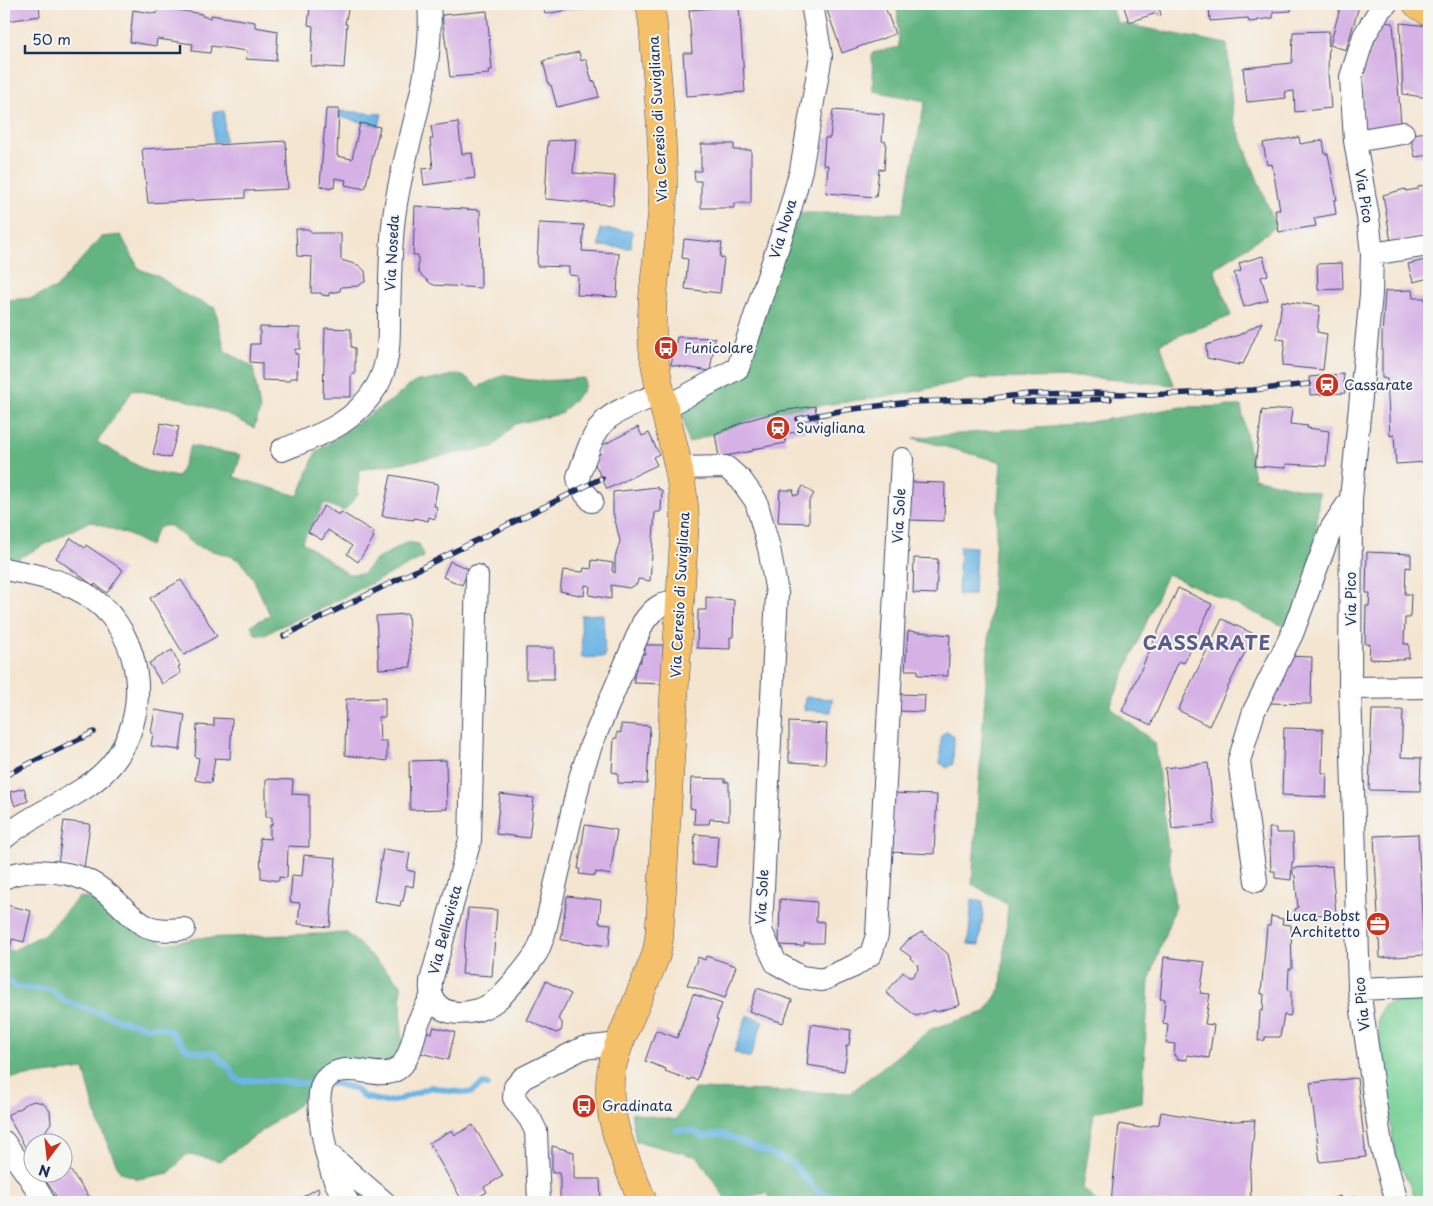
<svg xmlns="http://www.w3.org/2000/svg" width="1433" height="1206" font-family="'Playpen Sans',sans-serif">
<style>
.green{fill:#79d297;stroke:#4a807a}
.forest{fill:#62b480;stroke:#3e726f}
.water{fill:#6db5e5;stroke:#4472a2}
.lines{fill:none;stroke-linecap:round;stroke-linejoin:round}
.stream{stroke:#6db5e5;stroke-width:6}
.building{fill:#d5b1e5}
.minor-casing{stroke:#3c4a6f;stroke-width:24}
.major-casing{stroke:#3c4a6f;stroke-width:29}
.minor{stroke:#fff;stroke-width:22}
.major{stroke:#f4c16a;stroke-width:28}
.rail-casing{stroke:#1b2f5e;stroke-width:5.5}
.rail{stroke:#f6f6f2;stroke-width:4;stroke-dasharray:11;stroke-linecap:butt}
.labels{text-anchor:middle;stroke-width:4;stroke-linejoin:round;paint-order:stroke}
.street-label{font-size:14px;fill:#1b2f5e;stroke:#f6f6f2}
.poi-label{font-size:14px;fill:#1b2f5e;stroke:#f6f6f2;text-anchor:start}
.district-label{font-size:19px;font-weight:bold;letter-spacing:1px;fill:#5c5c8d;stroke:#f6f6f2}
</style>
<rect width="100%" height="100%" fill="#f6f6f2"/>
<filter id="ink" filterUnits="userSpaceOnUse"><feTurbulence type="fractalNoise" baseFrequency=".02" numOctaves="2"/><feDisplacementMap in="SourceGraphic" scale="10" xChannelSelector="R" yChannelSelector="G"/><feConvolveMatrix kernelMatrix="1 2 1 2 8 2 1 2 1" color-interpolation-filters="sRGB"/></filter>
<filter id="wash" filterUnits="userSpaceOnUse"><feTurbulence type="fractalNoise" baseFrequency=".0096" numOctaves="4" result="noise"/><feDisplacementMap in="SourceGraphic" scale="20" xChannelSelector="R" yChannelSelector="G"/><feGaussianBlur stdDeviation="1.12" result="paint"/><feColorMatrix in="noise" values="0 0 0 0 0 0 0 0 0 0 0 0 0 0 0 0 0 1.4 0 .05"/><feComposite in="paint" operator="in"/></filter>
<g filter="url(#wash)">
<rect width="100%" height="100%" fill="#f4e5d0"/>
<path class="green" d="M1402,1000L1429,1002V1202H1418L1395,1155L1377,1020L1384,1005Z"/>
<path class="forest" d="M897,4H1110L1118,23L1227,44L1233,117L1276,227L1214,269L1231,316L1160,343L1174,385L1084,377L971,379L909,393L781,411L749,420L688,443L681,406L738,368L789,213H903L925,101L873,91L872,53L899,47Z
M121,235L139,269L158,276L185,295L215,308L225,351L253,367L260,410L254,428L227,414L180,398L133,390L97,442L147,471L178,477L191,446L241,455L234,477L298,496L316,452L361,420L395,398L406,388L417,381L431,380L457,374L467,378L478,387L505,374C530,384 558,380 584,378L585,384L583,391L560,414L515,424L493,447L359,470L358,494L344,511L324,503L302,542L348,574H363L374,561L407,542L419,544L424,557L318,610L279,627L265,635L255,634L251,625L270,615L253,578L240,561L231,556L195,546L171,526C156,524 155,534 150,546L129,535L90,521L23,556H20L19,564L4,561V300L32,298L56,288L101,237Z
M1241,406L1254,478L1319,493L1313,566L1288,628L1167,574L1110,707L1155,743L1175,906L1149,981L1142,1102L1094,1112L1083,1188L1097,1202H772L767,1193L727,1201L698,1157L636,1141L631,1113L676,1120L694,1089L850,1093L931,1029L985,1012L1001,988L1008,905L972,884L1001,462L913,438L1084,423L1182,407Z
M79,897L97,900L165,944L198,938L347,933L401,984L402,1050L388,1064L332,1067L305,1100L220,1161L187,1154L169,1173L138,1179L120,1172L98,1122L84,1069L4,1079V950L12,951L46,933Z"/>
<path class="water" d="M224,111L225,142H214L213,112Z
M340,111L382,114L379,126L339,117Z
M600,229L632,231L631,248L599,246Z
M960,546L976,547L974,595H958Z
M603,614L605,657L582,658L581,615Z
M805,697L832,699L831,712L804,710Z
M947,731L954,736L953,764L947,768L940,763L941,736Z
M972,899L983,901V915L979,945L968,944Z
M747,1015L763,1021L750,1058L734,1052Z"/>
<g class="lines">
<path class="stream" d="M4,978L17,987L51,990L65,1001L125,1022L138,1024L149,1028L156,1026L169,1030L187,1049L203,1053L210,1052L216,1054L222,1062L229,1067L235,1078L242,1081L269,1080L318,1085
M331,1084L333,1083L353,1088L364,1097L386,1102L398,1100L431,1087L449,1091L470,1093L483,1084L487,1085
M677,1130L693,1131L702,1136L722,1134L791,1162L819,1193L861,1199L864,1202"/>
</g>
<g id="blocks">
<path class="building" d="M4,4H39L40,16L7,21L8,32H4Z
M319,4H349L345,24H347L344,68L311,66L313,26L308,25L310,7L319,8Z
M543,4H586V7L545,14Z
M825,4H884L895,34L842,53Z
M1123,4H1158L1161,15L1158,16L1157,13L1129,22Z
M1209,4H1291V11L1273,12V18L1258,20V21L1249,22L1248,18L1210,21Z
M1341,4L1359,6L1346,50L1330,45Z
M739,6L745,92L686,96L683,53H692L689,10Z
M158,7L202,14V16L211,18V15L255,22V27L278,31L276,61L246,59L247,51L211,46L210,53L192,51L193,44L157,39L156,46L130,42L133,10L157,14Z
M487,11L492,70H488L489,74L450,77L442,15Z
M1383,22L1393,23L1401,124L1364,133L1362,77L1372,47Z
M1400,23L1429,26V98L1403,94Z
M1329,31L1328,74L1331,108L1295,112L1294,91L1285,92L1286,98L1247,102L1243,68L1292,63L1293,32Z
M579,52L581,61L586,59L592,82L595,81L599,97L557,107L551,85H549L543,61Z
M326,109H339L337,156L352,159L360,123L380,127L365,189L345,185L346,180L335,178L334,188L320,186Z
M833,110L884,114L882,141L886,142L884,170L879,169L876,197L826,193L828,165H823L825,138H830Z
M458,122L462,154L472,153L475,178L424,185L422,169L433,168L430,139H433L431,126Z
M1429,132V155L1415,157L1410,134Z
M1299,137L1300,144L1323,140L1325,154H1328L1337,200H1334L1336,214L1314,218L1316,226L1279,232L1275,210H1280L1272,164L1267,165L1263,143Z
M576,139L573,173L615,176L613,205L545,199L548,141Z
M286,141L288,189L245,191V198L148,203L142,149Z
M701,144H734V150H751V203H734V208H701V181H695L694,171H701Z
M1424,185L1425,188L1429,187V235L1391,242L1383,195L1405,189L1406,191L1418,189V187Z
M415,206L480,210L481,288L434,285L430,283L421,275L418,271V255H413Z
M539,223L584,225L582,251L619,253L617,297L577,295L578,276L569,275V267L537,266Z
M296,229H308L313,233H341V260L358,265L365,271L366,281L358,286L341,287L340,291L329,293V296L322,295L321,293H311L312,257L297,256Z
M684,239L722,243L720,257L724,258L720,293L685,289L688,259L682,258Z
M1263,256L1268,275L1261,277L1268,300L1244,307L1234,273L1241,271L1239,263Z
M1429,259V278L1413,282L1408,264Z
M1342,263L1343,289L1318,290L1317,264Z
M1412,290L1413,298H1425L1429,379V403H1426L1427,412L1425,413L1429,417V468H1427V462L1396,464L1394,435L1390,436L1387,379L1382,378V335L1385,291Z
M1282,301L1320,306L1317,332L1327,334L1323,370L1282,366L1285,340L1277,339Z
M1262,322L1243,364L1238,363L1239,365L1207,358L1206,345L1239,335Z
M260,327L300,328V349H295V354H298L297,378H290V381L262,380V363L250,362L251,344H260Z
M325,328L351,329V347L355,348V374H351V397H323Z
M677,337L715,338L710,371L671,365Z
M1343,374L1345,393L1310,395L1309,377Z
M815,406L819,428L784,434L786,443L753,449V451L719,457L715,434L749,420L781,411Z
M1292,408L1290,424L1308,426L1307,428L1329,431L1326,466L1286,464V468L1255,466L1262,410L1267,411Z
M161,423L179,427L170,458L153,454Z
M638,427L642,436L649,433L659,454L653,457L657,465L607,489L592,458L600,454L597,448Z
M391,475L438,484L434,506L437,507L435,519L429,517L428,521L414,518V520L382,516Z
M909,482L945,483L944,521L908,520Z
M803,486L814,494L809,501V523L778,522L780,490H794L793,495H798Z
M657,487L658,489L662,490L661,510L660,512H655L650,581L638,579L637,584L629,588L611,585V599L589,595L590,586L585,585L584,596L560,591L563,570L583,572L584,568L591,569L592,560L613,563L612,571L615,573V558L620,541L613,512V492Z
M324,506L339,515L341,512L374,532L371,536L374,537L358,562L347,554L352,546L328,530L322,540L308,532Z
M71,538L85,548L86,545L123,570L107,593L95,584L94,586L56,558Z
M1367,552L1411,554V568L1406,567L1405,594H1411L1410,618H1405L1404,644H1409V658H1404V660L1369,659L1370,644H1365L1366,606H1369L1370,593H1366Z
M914,558L938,559L936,594L913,593Z
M450,561L469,569L462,585L443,577Z
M181,580L217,636L184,655L150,598Z
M1178,588L1212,604L1184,663L1179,661L1151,725L1122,711Z
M706,597L734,600L733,637H730V649L697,648L698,610H706Z
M408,614L411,667L379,669L376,616Z
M1222,619L1254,634L1209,726L1178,710Z
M908,631L950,635L948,676L918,675V670H905Z
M645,645H663V655H665V684L634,683V662H641V654H645Z
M526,648H554V679H526Z
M172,650L180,666L178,667L181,673L162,684L149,663Z
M1283,656L1312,657L1311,704L1268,703L1269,679L1283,680Z
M900,694L925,695L924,712L899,711Z
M385,698V717H379L380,741H387V761L345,755L346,699Z
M155,710L185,715L180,750L151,746L153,733H151Z
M1372,710H1403L1401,757L1421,758L1420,791L1369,790Z
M214,718L232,719L230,759L215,758L211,783L195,780L199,758L195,757L197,725L214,726Z
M789,722L827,724L825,764L789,762Z
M621,724L650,726L647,784L618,783V773L612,772L614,738H617V732L621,733Z
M1284,728L1323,729L1322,773H1327L1326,797L1282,795Z
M446,760L447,809L410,810L409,761Z
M1208,763L1215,824L1172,829L1165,768Z
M691,778L725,779V782H729V820L710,819L709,824H694L695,809L690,808Z
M266,779L293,780L292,794L309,795V847L288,846L287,878L279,877V881L261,878L260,838L270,839V825H272V817H266Z
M24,788L28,801L15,806L10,792Z
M893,793L937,795L934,854L890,852Z
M500,794L534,798L529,838L496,834Z
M64,821L90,824L84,868L58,864Z
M585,825L617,830L610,875L596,872L595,876L579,874L580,869H578Z
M1269,828H1276V833H1293L1294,862H1292L1291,880L1275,878V871H1271Z
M695,834L718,836L716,867L693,865Z
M1418,834L1424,955L1380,958L1374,836Z
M383,849L410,853L407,870L415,872L413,887L406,885L403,901H401L400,906L374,901Z
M304,855L336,858L330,927L298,924L300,903L290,902L292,875L302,876Z
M1332,866L1336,914L1295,916V909L1298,908L1295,876L1293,874V868Z
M567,896L601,900L599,923L611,924L609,946L561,940Z
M780,899L817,902L816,921L824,922L823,943H804V946L779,945Z
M6,905L31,911L24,942L12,939L10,950L4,949V914Z
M468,908L497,910L492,976L462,974Z
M1271,916L1283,919L1282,924L1291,925L1292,969H1289L1288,990L1291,991V1013L1290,1016L1284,1015L1280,1037H1265V1040L1258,1041L1260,1010L1263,1011L1264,994H1261L1267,926H1270Z
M922,932L948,954L960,1005L936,1012L935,1010L916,1016L886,993L903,972L909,977H912L918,969L917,964L910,958L911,957L900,949L908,940Z
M706,956L736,966L725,998L687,985L698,957L705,960Z
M1164,957L1205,962L1200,993L1210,994L1205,1024L1214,1025L1209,1058L1187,1055V1060L1177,1059V1056H1174L1175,1044L1166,1043L1168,1024L1163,1023L1165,999H1160Z
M546,981L571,994L558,1019L562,1022V1028L561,1031L556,1033L527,1020Z
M757,988L792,1000L783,1023L749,1011Z
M693,994L722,1004L716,1019L718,1020L697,1080L691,1078L690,1080L665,1071L666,1069L645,1061L656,1030L677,1038Z
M811,1024L851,1030L849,1045L846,1046L847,1053L844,1071L807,1065Z
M434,1027L455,1032L448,1060L417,1052L423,1031L432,1033Z
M1357,1078L1366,1157L1320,1162L1310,1083Z
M34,1101L43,1103L50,1111L51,1123L46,1130L54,1144H32V1159L7,1115L23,1107V1105Z
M1161,1112L1219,1122L1255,1120L1250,1171L1251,1202H1111L1119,1124L1141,1128L1159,1124Z
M473,1125L503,1176L484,1187L487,1192L469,1202H463L429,1143L452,1130L455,1135Z
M552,1146L574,1152V1179H600L601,1202H557V1199H560V1179L559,1173H552Z
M62,1159L93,1202H57L54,1199L57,1197L41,1174H62Z
M318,1188L319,1190L314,1202H294Z
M1340,1196L1342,1202L1354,1196L1357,1202H1323Z"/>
</g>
</g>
<g filter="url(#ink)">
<use href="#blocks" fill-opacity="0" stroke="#3c4a6f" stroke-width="1"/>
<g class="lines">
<g class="minor-casing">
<path id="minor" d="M1386,4L1381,8L1364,36L1351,77L1355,141L1368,217L1372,254L1371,294L1351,499L1350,688L1359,989L1381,1145L1397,1202
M1355,141L1403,133
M1372,254L1429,245
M664,408L738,368L789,213L801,170L821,56L812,4
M282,450C322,434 353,425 377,386C390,363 389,337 389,312C390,288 390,263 392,239C396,160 436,84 429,4
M679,468L726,467L741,480L756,501L769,548L777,593L761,931L776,963L801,977L822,980L854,966L871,954L877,935L902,459
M579,482L578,477C585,459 591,435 605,421C617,409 644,401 660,393
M585,493L592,501
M4,569C35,575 67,580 93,599C145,637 151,717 111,765C84,797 36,810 4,838
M477,576L470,840L431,981C431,986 430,991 432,996C440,1021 478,1014 494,1002C505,994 529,965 537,952C540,946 542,940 544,934L580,778L591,745L643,623C653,608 663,601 681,601
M1350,688L1429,687
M4,878C24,868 63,870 84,879C93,883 102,889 110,896C122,905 132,919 146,926C158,931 171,930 184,929
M1256,881L1239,761L1254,711L1292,634L1331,529L1351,499
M1359,989L1429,986
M4,1142L30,1178L44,1202
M326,1152L384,1202
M348,1202C344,1196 339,1189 336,1183C327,1163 314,1105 322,1085C325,1078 332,1073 339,1071C357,1066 380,1079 396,1070C411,1061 412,1039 418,1023C422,1014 427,1005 432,996
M539,1202L536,1131L530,1119L514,1098L515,1087L523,1078L583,1048L619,1044"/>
</g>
<g class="major-casing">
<path id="major" d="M1417,4L1429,12
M643,1202C627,1163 604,1117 611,1073C614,1055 621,1039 628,1022C638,1000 647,977 656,955L659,939L685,522C684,463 659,407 653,348C648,298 661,248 663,197C664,140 657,81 653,24L650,4"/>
</g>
<use href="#minor" class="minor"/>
<use href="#major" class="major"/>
<g class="rail-casing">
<path id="rail" d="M1147,395L1253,390L1309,384
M1013,402L1110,399
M798,419L845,410L910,402L977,400L1029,394L1092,393L1154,395
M284,636L602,478
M4,776L94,732"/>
</g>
<use href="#rail" class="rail"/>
</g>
</g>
<defs>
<g id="bus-disc" transform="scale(1.25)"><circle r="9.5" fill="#c8321e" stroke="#f6f6f2"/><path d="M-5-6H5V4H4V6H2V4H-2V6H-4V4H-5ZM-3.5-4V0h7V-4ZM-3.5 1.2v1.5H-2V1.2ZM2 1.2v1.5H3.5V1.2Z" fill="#fff"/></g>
<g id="station-disc" transform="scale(1.25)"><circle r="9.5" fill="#c8321e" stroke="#f6f6f2"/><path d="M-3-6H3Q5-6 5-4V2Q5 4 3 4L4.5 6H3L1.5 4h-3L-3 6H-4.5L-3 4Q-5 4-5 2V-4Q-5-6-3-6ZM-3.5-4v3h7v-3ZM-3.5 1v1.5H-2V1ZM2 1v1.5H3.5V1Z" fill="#fff"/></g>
<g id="office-disc" transform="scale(1.25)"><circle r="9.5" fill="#c8321e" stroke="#f6f6f2"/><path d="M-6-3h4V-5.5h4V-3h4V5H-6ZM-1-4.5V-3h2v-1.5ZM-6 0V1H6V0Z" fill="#fff"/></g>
</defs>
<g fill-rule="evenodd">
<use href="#bus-disc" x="666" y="348"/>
<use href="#station-disc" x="1327" y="385"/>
<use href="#station-disc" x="778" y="428"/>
<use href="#office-disc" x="1378" y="924"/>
<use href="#bus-disc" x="584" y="1106"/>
</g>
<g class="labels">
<g class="street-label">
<text transform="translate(658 119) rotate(-93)" y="5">Via Ceresio di Suvigliana</text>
<text transform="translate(1364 196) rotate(81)" y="5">Via Pico</text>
<text transform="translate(783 229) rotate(-73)" y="5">Via Nova</text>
<text transform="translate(392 253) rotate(-87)" y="5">Via Noseda</text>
<text transform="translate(899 516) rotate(-87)" y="5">Via Sole</text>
<text transform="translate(680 595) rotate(-87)" y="5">Via Ceresio di Suvigliana</text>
<text transform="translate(1351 599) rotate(-90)" y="5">Via Pico</text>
<text transform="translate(762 897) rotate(-87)" y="5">Via Sole</text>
<text transform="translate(445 930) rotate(-75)" y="5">Via Bellavista</text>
<text transform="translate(1362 1004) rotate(-96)" y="5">Via Pico</text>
</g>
<g class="poi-label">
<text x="684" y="353">Funicolare</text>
<text x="1344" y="390">Cassarate</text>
<text x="796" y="433">Suvigliana</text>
<text x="1360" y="921" text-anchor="end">Luca Bobst<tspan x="1360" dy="16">Architetto</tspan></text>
<text x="602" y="1111">Gradinata</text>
</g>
<g class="district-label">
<text x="1207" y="650">CASSARATE</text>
</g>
</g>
<rect width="1433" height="1206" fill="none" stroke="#f6f6f2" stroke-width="20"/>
<g transform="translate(48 1158) rotate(195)"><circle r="24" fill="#f6f6f2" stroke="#9ea6b7"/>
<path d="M0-4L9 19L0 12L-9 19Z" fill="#c8321e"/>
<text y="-8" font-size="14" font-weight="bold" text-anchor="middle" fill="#1b2f5e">N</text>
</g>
<path d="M25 45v8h155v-8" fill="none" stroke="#1b2f5e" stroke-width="2.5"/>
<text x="32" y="45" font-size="15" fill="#1b2f5e" stroke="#f6f6f2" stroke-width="4" paint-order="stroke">50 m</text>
</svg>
